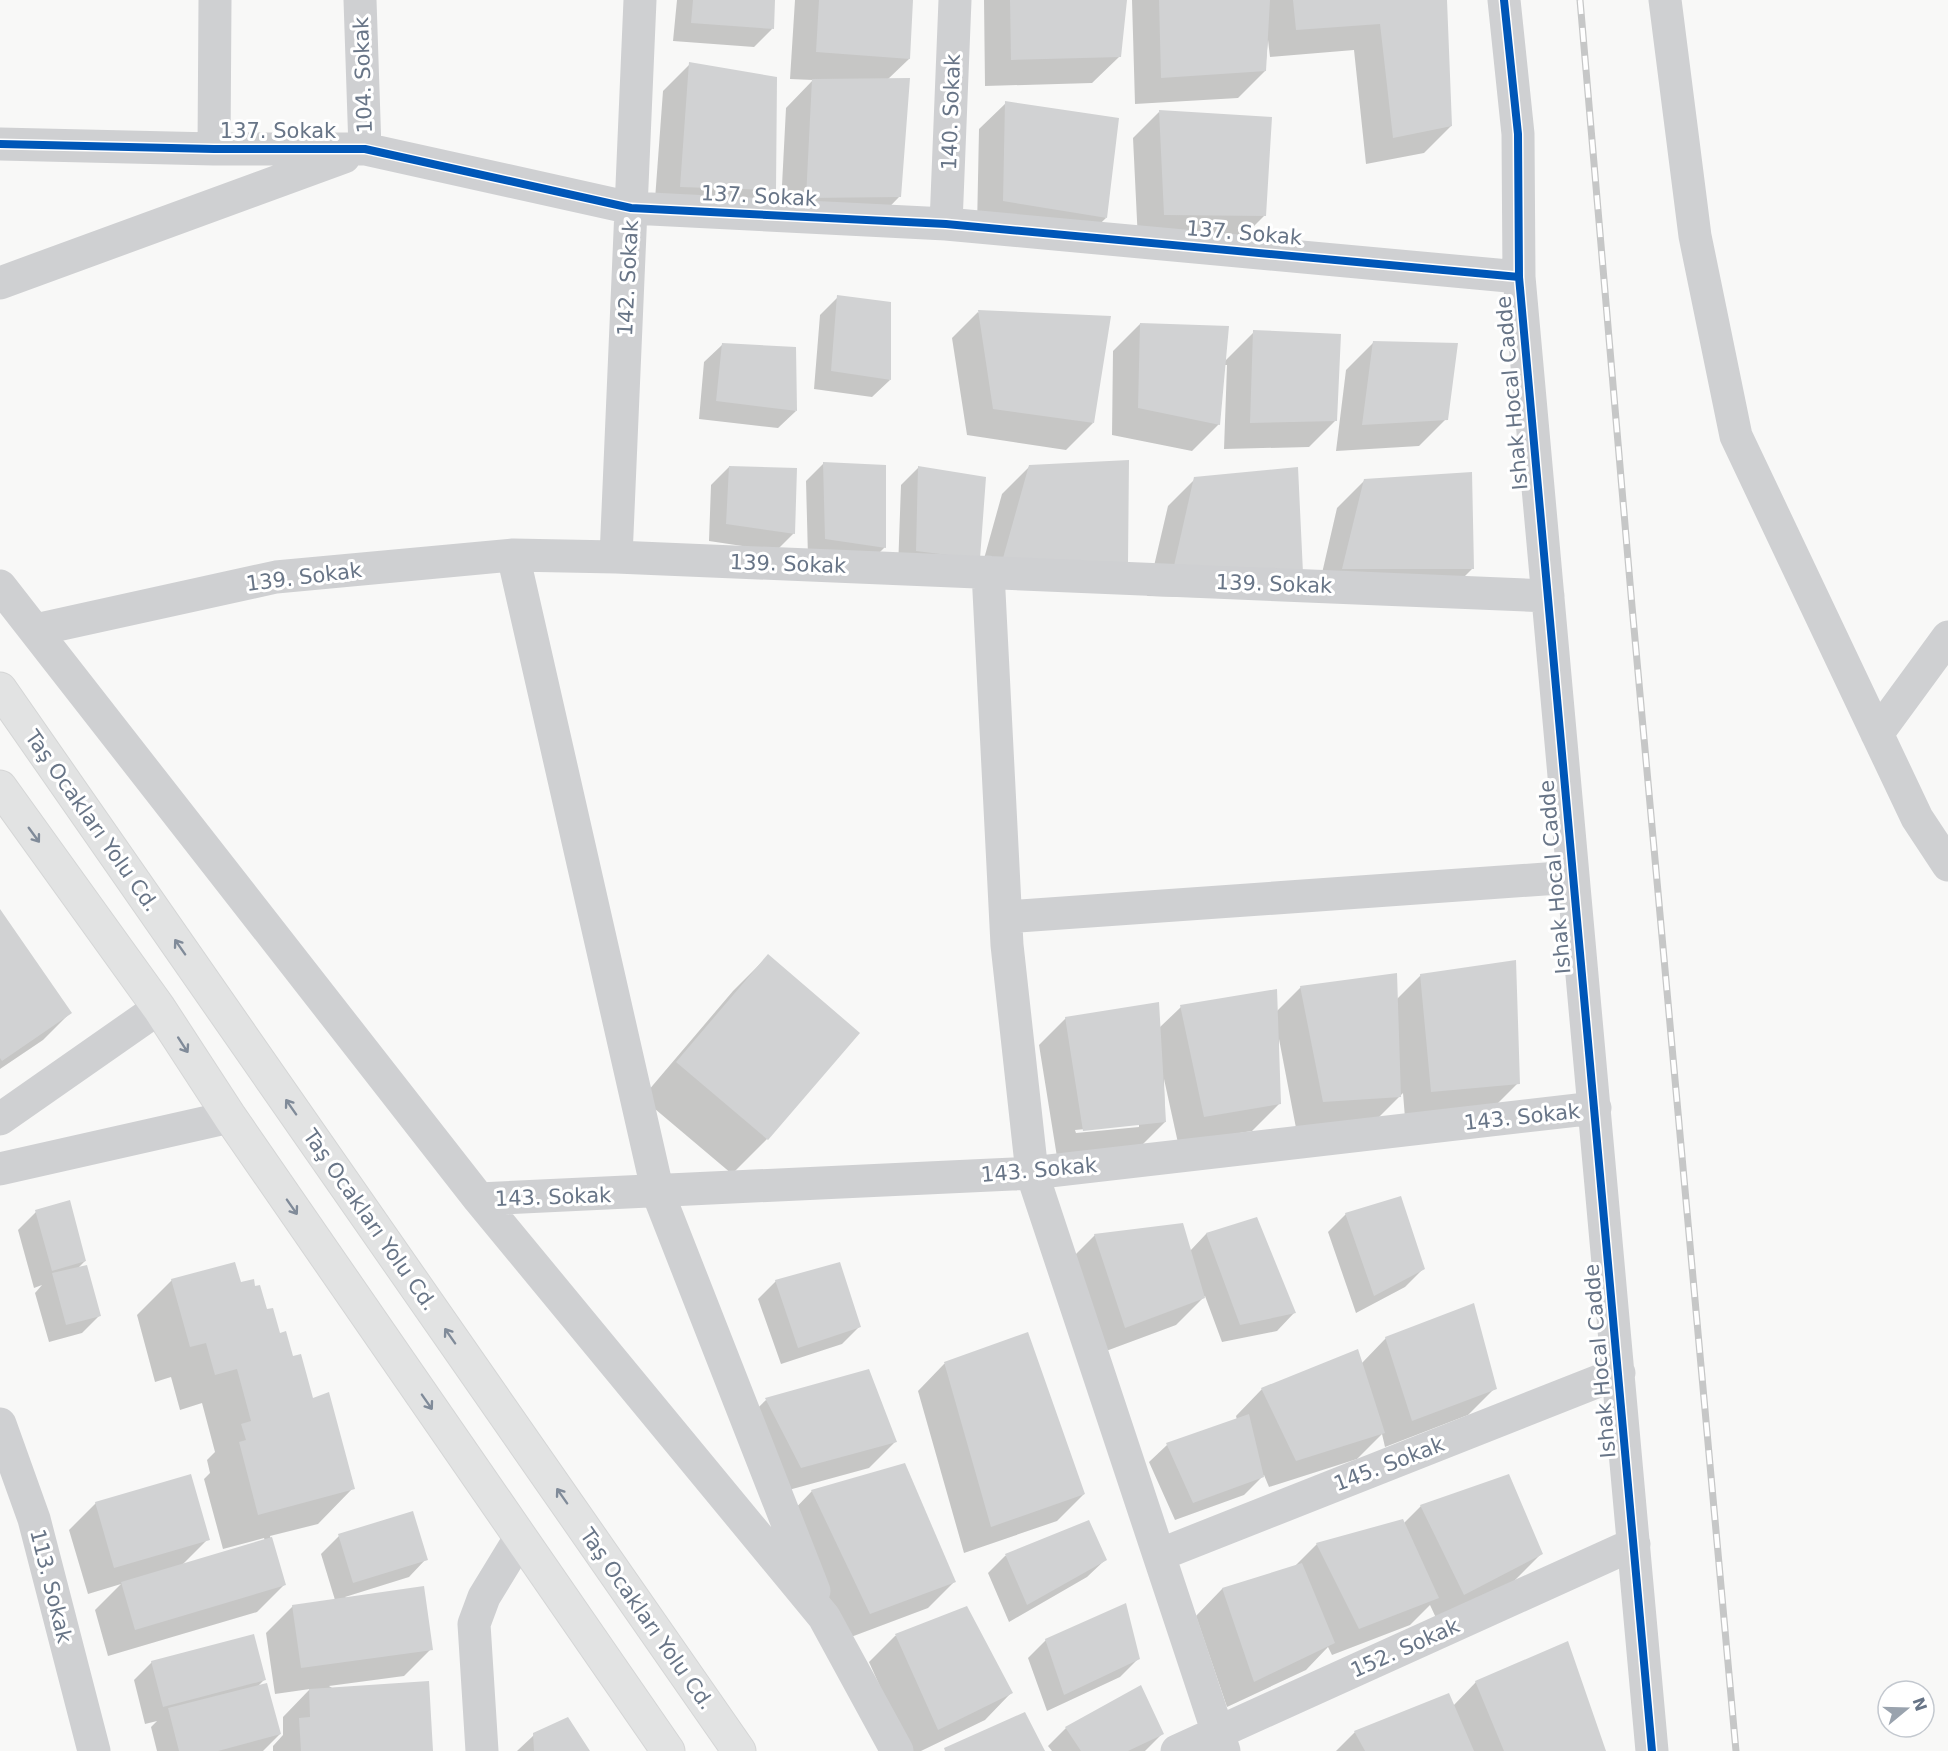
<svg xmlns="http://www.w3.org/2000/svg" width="1948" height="1751" font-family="'DejaVu Sans',sans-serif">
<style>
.shadow{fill:#0003;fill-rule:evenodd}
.building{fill:#d1d2d3}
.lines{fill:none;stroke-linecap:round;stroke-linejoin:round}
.major-casing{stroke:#d5d6d6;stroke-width:35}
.minor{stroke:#cfd0d2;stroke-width:33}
.major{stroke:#e2e3e3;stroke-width:33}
.rail-casing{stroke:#c6c7c7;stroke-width:7}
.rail{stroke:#fff;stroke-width:4.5;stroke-dasharray:14;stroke-linecap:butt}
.cycleway-casing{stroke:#fff;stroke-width:11}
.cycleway{stroke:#0057b8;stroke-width:8}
.oneway{stroke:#808b99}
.labels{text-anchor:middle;stroke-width:6;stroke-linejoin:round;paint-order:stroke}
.street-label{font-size:21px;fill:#687587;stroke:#fff}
</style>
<rect width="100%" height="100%" fill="#f8f8f7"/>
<path class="shadow" d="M677,0H774L772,29L754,47L673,41Z
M795,0H911L909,59L887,80L899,197L873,224H780L786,108L813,80L790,79Z
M984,0H1126L1119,57L1092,83L985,86Z
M1132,0H1445L1451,126L1424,153L1366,164L1354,50L1270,57L1268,40L1265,71L1238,98L1135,104Z
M690,64L775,190L748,217L654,213L663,91Z
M1006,103L1106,218L1079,244L977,228L979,129Z
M1159,112L1265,215L1238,242L1138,241L1133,138Z
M838,297L890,380L872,397L814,389L820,315Z
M978,312L1093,423L1066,450L967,435L952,338Z
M1140,324L1225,361L1254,332L1336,420L1309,447L1224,449L1227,365H1224L1219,424L1192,451L1112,435L1113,351Z
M1373,343L1446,419L1419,446L1336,451L1346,370Z
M722,345L796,411L778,428L699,419L704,362Z
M824,463L885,547L867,565L808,557L806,481Z
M729,467L794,533L776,551L709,541L711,485Z
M919,467L978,558L898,569L901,485Z
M1029,467L1126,563L977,584L1002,494Z
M1195,479L1275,599L1147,596L1168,506Z
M1364,481L1473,568L1446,595H1317L1337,508Z
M0,911L70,1013L43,1040L0,1069Z
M768,956L767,1139L732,1174L642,1098L733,991Z
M1421,975L1518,1083L1491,1110L1405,1118L1403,1093L1373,1123L1296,1128L1279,1039V1104L1252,1131L1178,1143L1164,1079L1165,1122L1138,1149L1057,1157L1039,1045L1066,1018L1159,1028L1181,1007L1276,1012L1301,987L1396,1000ZM1139,1124V1127L1076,1133L1075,1130Z
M36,1212L85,1261L77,1269L100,1315L82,1333L49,1342L35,1293L42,1285L34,1288L18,1230Z
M1346,1214L1423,1269L1405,1287L1356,1313L1328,1232Z
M1256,1219L1294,1313L1277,1331L1222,1342L1205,1296L1176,1325L1098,1354L1068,1262L1095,1235L1190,1251L1206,1234Z
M172,1280L240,1284L254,1288L291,1358L353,1488L318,1524L270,1536L284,1585L257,1612L108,1656L95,1610L121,1584L88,1594L69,1530L96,1503L208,1539L182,1565L265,1541L264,1538L223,1549L204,1479L210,1473L207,1460L215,1452L202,1403L180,1410L171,1377L155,1382L137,1315Z
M776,1281L860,1326L842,1344L781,1364L758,1299Z
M1027,1334L1084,1494L1057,1521L964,1553L918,1391L944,1364Z
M1386,1338L1495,1388L1468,1415L1385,1447L1382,1434L1357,1459L1269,1487L1264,1475L1244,1495L1175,1520L1149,1462L1167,1445L1237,1420L1236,1416L1262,1389L1361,1364Z
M766,1400L895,1442L869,1468L774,1494L739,1426Z
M812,1491L954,1582L928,1608L843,1640L786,1518Z
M1421,1506L1541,1554L1514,1581L1437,1620L1430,1605L1410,1625L1332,1655L1328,1647L1306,1670L1227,1707L1196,1616L1222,1589L1295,1566L1317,1544L1404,1523Z
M1088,1522L1105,1560L1087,1577L1009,1622L988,1573L1005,1556Z
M339,1536L426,1559L409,1577L345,1597L431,1649L404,1676L329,1686L431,1751H273V1746L283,1735V1717L310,1689L275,1694L266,1633L293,1606L335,1600L321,1554Z
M967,1608L1011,1693L985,1720L921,1751H909L869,1662L895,1636Z
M1046,1640L1138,1659L1120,1677L1047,1711L1028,1658Z
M152,1662L265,1679L257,1687L280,1734L263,1751H157L151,1727L157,1721L145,1724L134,1680Z
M1476,1682L1604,1751H1336L1355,1732L1453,1706Z
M1066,1728L1162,1734L1145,1751H1052L1048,1746Z
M534,1735L588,1751H517Z"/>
<path class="building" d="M693,0H775L774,29L691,23Z
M819,0H913L910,59L816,52Z
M1010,0H1127L1121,57L1011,60Z
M1159,0H1270L1266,71L1161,78Z
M1293,0H1447L1452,126L1393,138L1380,24L1296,30Z
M689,62L777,77L776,190L680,187Z
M910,78L901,197L806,198L812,79Z
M1005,101L1119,118L1107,218L1003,201Z
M1159,110L1272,117L1266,216L1164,215Z
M837,295L891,302V380L831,371Z
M978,310L1111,316L1094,423L993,409Z
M1140,323L1229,326L1220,425L1138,408Z
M1253,330L1341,334L1337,421L1250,423Z
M1373,341L1458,343L1448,420L1362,425Z
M722,343L796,347L797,411L716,401Z
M1129,460L1128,563L1003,558L1029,465Z
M823,462L886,465V548L825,539Z
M729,466L797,468L795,534L726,524Z
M918,466L986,477L980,559L916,551Z
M1298,467L1303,573L1173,570L1194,477Z
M1472,472L1474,569H1342L1364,479Z
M0,909L72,1013L2,1061L0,1058Z
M768,954L860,1033L768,1140L676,1062Z
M1516,960L1520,1084L1431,1092L1420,974Z
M1397,973L1401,1097L1323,1102L1300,986Z
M1277,989L1281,1104L1204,1117L1180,1005Z
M1159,1002L1166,1122L1083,1131L1065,1017Z
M1401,1196L1425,1269L1374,1296L1345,1213Z
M70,1200L86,1261L52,1271L35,1210Z
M1257,1217L1296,1313L1240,1325L1206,1233Z
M1183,1223L1205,1298L1125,1328L1094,1234Z
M235,1262L241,1282L254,1279L255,1286L260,1285L267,1309L273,1308L280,1333L286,1331L293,1356L301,1354L313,1398L329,1392L355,1489L258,1515L239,1442L246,1440L241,1424L251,1421L237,1369L215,1375L206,1343L190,1347L171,1279Z
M840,1262L861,1327L798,1348L775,1280Z
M87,1265L101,1316L66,1325L52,1273Z
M1474,1303L1497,1389L1412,1421L1385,1337Z
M1028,1332L1085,1494L991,1527L944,1362Z
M1358,1349L1385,1433L1296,1461L1261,1388Z
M869,1369L897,1442L801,1468L765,1398Z
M1249,1414L1264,1477L1193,1503L1166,1443Z
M905,1463L956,1582L870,1614L811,1490Z
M191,1474L210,1540L114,1568L95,1502Z
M1509,1474L1543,1554L1464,1595L1420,1505Z
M413,1511L428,1560L353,1583L338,1534Z
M1403,1519L1439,1598L1359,1629L1316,1543Z
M1089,1520L1107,1560L1027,1605L1005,1554Z
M272,1537L286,1585L135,1630L121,1582Z
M1302,1563L1335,1643L1254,1682L1222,1588Z
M424,1586L433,1650L301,1668L292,1605Z
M1126,1603L1140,1659L1064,1695L1045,1639Z
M967,1606L1013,1693L938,1730L895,1634Z
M254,1634L266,1680L163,1707L151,1661Z
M1568,1641L1606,1751H1504L1475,1681Z
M429,1681L433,1751H301L299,1718L310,1717L309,1689Z
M267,1683L281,1734L218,1751H179L168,1708Z
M1141,1685L1164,1734L1128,1751H1081L1065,1727Z
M1449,1693L1474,1751H1365L1354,1731Z
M1025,1712L1045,1751H945L944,1748Z
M568,1717L590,1751H534L533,1733Z"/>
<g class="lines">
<g class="major-casing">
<path id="major" d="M0,689L739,1751
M0,787L159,1008L230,1117L668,1751"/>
</g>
<path class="minor" d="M360,0L365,149
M1504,0L1518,134L1519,277L1652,1751
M1665,0L1695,236L1736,436L1917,818L1948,865
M0,144L214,149H365L631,208L946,224L1519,277
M214,149L215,0
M946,224L955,0
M0,283L344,157
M513,555L658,1193L814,1591
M616,557L640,0
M988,572L1007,945L1032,1173L1224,1751
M0,586L479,1199L824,1617L897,1751
M35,630L276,577L513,555L616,557L1548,596
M1877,734L1948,637
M1006,917L1573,877
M0,1119L159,1008
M0,1169L230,1117
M479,1199L1032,1173L1595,1108
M0,1424L34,1519L94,1751
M1159,1555L1619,1373
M482,1751L474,1624L484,1597L520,1538
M1177,1751L1634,1544"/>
<use href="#major" class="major"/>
<g class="rail-casing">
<path id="rail" d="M1580,0L1632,606L1736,1751"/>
</g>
<use href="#rail" class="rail"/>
<g class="cycleway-casing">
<path id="cycleway" d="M1504,0L1518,134L1519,277L1652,1751
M0,144L214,149H365L631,208L946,224L1519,277"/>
</g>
<use href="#cycleway" class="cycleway"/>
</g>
<defs><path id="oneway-shaft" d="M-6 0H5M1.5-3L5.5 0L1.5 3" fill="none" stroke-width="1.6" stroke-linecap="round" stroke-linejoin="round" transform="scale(1.5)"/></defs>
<g class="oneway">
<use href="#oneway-shaft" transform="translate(34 835) rotate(54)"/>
<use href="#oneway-shaft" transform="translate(180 947) rotate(-125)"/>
<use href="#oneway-shaft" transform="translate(183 1045) rotate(57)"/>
<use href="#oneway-shaft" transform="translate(291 1107) rotate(-125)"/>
<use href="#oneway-shaft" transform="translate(292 1207) rotate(55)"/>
<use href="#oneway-shaft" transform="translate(450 1336) rotate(-125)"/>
<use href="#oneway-shaft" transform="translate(427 1402) rotate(55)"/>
<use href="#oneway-shaft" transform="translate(562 1496) rotate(-125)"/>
</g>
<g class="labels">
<g class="street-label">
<text transform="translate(363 75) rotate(-92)" y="7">104. Sokak</text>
<text transform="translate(951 112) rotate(-88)" y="7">140. Sokak</text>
<text x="278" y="138">137. Sokak</text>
<text transform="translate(759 196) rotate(3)" y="7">137. Sokak</text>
<text transform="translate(1244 233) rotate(5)" y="7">137. Sokak</text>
<text transform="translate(628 278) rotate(-87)" y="7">142. Sokak</text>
<text transform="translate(1512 393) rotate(-95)" y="7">Ishak Hocal Cadde</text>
<text transform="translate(788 564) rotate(2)" y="7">139. Sokak</text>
<text transform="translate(304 577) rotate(-7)" y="7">139. Sokak</text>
<text transform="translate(1274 584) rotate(2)" y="7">139. Sokak</text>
<text transform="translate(92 821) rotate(55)" y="7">Taş Ocakları Yolu Cd.</text>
<text transform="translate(1555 877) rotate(-95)" y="7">Ishak Hocal Cadde</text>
<text transform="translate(1522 1117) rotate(-6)" y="7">143. Sokak</text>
<text transform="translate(1039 1170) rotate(-5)" y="7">143. Sokak</text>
<text transform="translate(553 1197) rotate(-2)" y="7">143. Sokak</text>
<text transform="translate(370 1220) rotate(55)" y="7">Taş Ocakları Yolu Cd.</text>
<text transform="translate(1600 1361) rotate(-95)" y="7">Ishak Hocal Cadde</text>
<text transform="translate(1389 1464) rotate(-21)" y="7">145. Sokak</text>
<text transform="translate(51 1586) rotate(76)" y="7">113. Sokak</text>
<text transform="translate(647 1619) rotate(55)" y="7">Taş Ocakları Yolu Cd.</text>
<text transform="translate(1405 1648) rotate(-24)" y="7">152. Sokak</text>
</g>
</g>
<g transform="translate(1906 1709) rotate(71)"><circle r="28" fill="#ffffff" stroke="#c3c8cf" stroke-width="1.5"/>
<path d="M0-4.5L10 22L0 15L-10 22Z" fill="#9aa3ae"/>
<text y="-9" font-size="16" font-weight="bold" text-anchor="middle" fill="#687587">N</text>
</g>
</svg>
